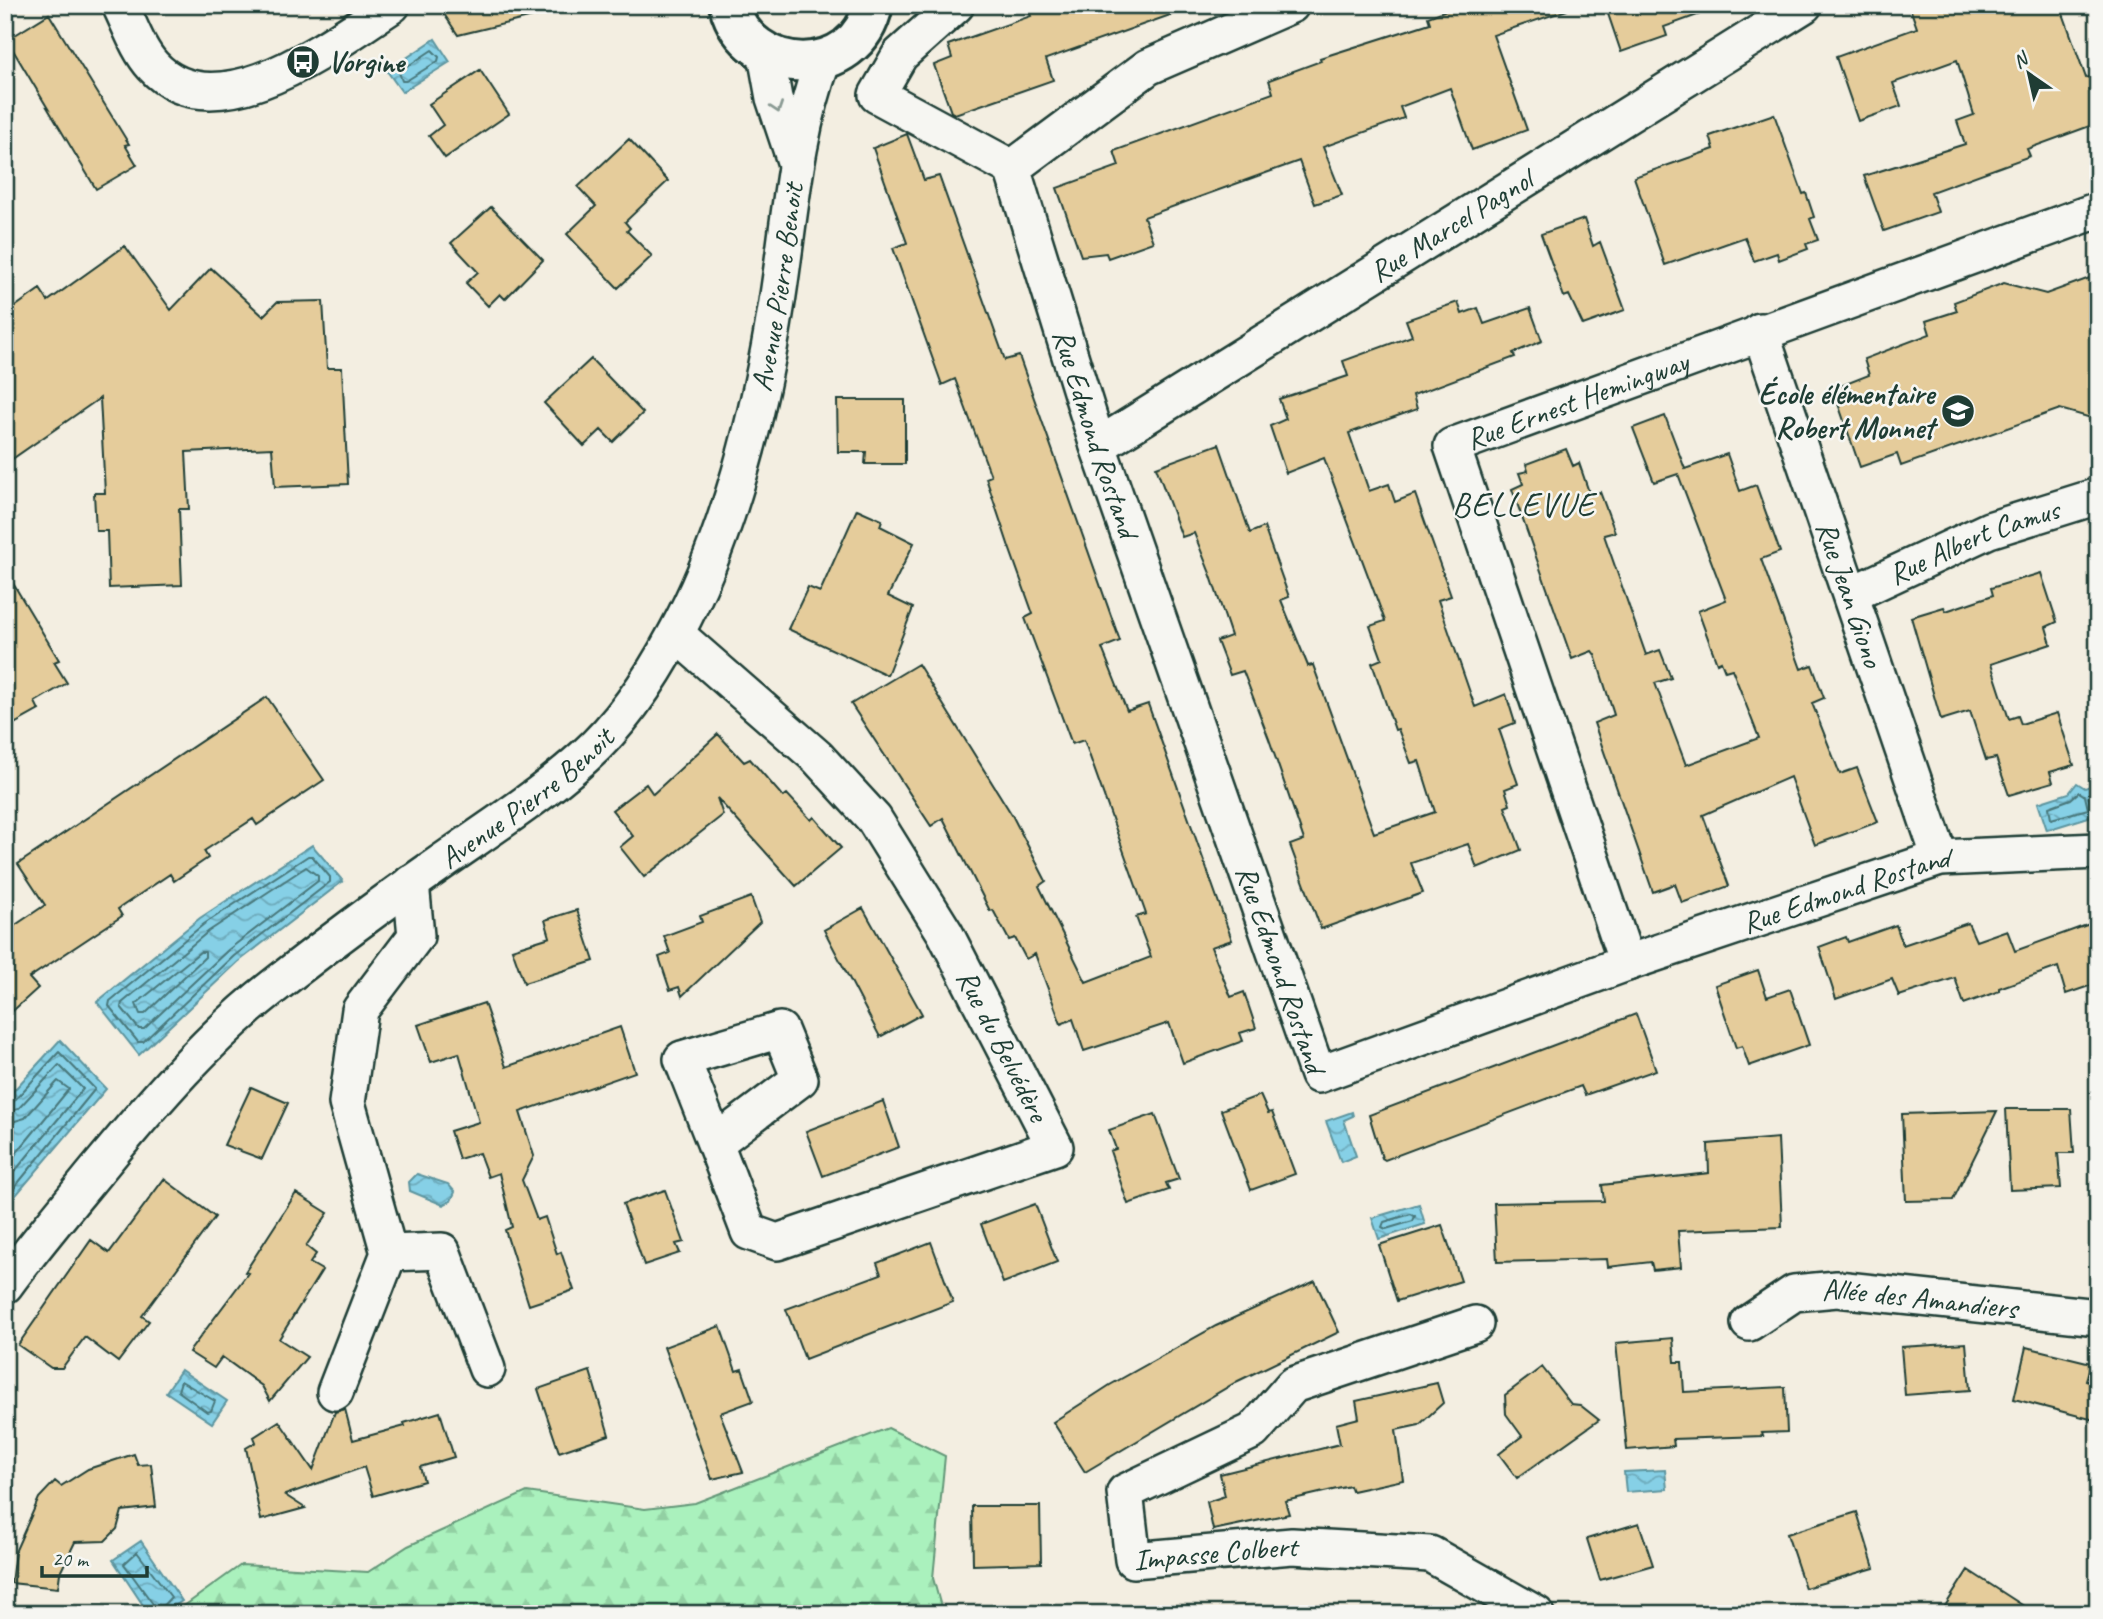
<svg xmlns="http://www.w3.org/2000/svg" width="2103" height="1619" font-family="Caveat,sans-serif">
<style>
.forest{fill:url(#forest-firs);stroke:#649778;stroke-width:2}
.water{fill:url(#water-waves);stroke:#5d959f;stroke-width:2}
.lines{fill:none;stroke-linecap:round;stroke-linejoin:round}
.shore{stroke:#48787b;stroke-width:2}
.building{fill:#e5cc9b;stroke:#1f3d34;stroke-width:2}
.street-casing{stroke:#1f3d34;stroke-width:40}
.secondary-casing{stroke:#1f3d34;stroke-width:44}
.street{stroke:#f6f6f2;stroke-width:35}
.secondary{stroke:#f6f6f2;stroke-width:38}
.oneway{stroke:#8a9a93}
.labels{text-anchor:middle;stroke-width:5;stroke-linejoin:round;paint-order:stroke}
.poi-label{font-size:30px;font-weight:bold;fill:#1f3d34;stroke:#f6f6f2;text-anchor:start}
.street-label{font-size:30px;fill:#1f3d34;stroke:#f6f6f2}
.quarter-label{font-size:33px;letter-spacing:2px;fill:#1f3d34;stroke:#f6f6f2}
</style>
<defs>
<pattern id="forest-firs" width="22" height="20" patternUnits="userSpaceOnUse" patternTransform="scale(1.75)"><rect width="22" height="20" fill="#aaf1bd"/><path d="M5 1l3.5 6h-7zM16 11l3.5 6h-7z" fill="#92d0a3"/></pattern>
<pattern id="water-waves" width="16" height="10" patternUnits="userSpaceOnUse" patternTransform="scale(1.75)"><rect width="16" height="10" fill="#86d0e6"/><path d="M0 5q4-4 8 0t8 0" fill="none" stroke="#6daabb"/></pattern>
</defs>
<rect width="100%" height="100%" fill="#f3eee1"/>
<filter id="ink" filterUnits="userSpaceOnUse"><feTurbulence type="fractalNoise" baseFrequency=".0143" numOctaves="2"/><feDisplacementMap in="SourceGraphic" scale="14" xChannelSelector="R" yChannelSelector="G"/><feConvolveMatrix kernelMatrix="1 2 1 2 8 2 1 2 1" color-interpolation-filters="sRGB"/></filter>
<g filter="url(#ink)">
<path class="forest" d="M888,1428L945,1456L933,1578L943,1614H173L241,1565L368,1572L408,1546L527,1492L645,1509L695,1503Z"/>
<path class="water" d="M435,39L450,62L402,92L387,71Z
M2077,783L2085,788L2090,786L2098,814L2047,830L2038,803L2069,793Z
M312,845L343,881L238,962L139,1055L97,1002L200,918Z
M60,1040L106,1089L16,1195L5,1212V1100Z
M1352,1112L1353,1116L1344,1120L1356,1156L1341,1162L1326,1121Z
M417,1174L448,1184L455,1192L451,1201L443,1205L410,1191L409,1182Z
M1419,1204L1425,1224L1379,1239L1372,1218Z
M181,1370L227,1401L212,1423L166,1392Z
M1665,1470L1667,1489L1626,1492L1624,1472Z
M141,1541L182,1601L163,1614H149L113,1560Z"/>
<g class="lines">
<path class="shore" d="M432,50L439,57L438,61L406,81H402L399,72Z
M2079,792L2085,796L2088,809L2051,819L2049,807L2071,799Z
M308,856H312L330,877V882L234,956L143,1042H138L109,1006L110,1001L204,924Z
M306,867L318,876V881L228,950L144,1029H139L121,1007L122,1003L209,931Z
M200,952H205V957L145,1014H140L136,1004Z
M5,1104L13,1102L59,1052L95,1089L5,1199
M5,1113L18,1109L59,1065L83,1089L5,1183
M5,1124L25,1118L58,1081L69,1089L5,1167
M1411,1214L1415,1216L1413,1221L1386,1229L1382,1227L1384,1222Z
M181,1381L215,1401L211,1411L207,1412L178,1391Z
M137,1552L171,1597L158,1611L124,1564Z"/>
</g>
<path class="building" d="M438,5H536L537,16L458,35Z
M1026,5H1187V9L1046,59L1053,80L955,114L951,112L934,65L952,58L948,45L1031,16Z
M1459,5H1567V10L1493,35L1527,130L1472,150L1450,88L1400,107L1404,118L1323,147L1342,195L1315,204L1299,161L1144,217L1153,242L1108,258L1106,253L1081,256L1057,188L1119,166L1114,151L1273,93L1269,80L1321,61L1320,58L1430,23L1428,17Z
M1605,5H1713L1714,9L1664,27L1667,36L1621,52Z
M1909,5H2060L2086,78L2098,74V123L2027,149L2030,156L1931,192L1938,212L1884,231L1864,176L1965,144L1957,121L1974,115L1957,60L1893,83L1901,106L1858,121L1836,57L1917,28Z
M49,14L129,144L125,145L137,165L96,189L7,40Z
M480,70L509,114L445,158L429,136L443,125L429,104Z
M1774,114L1803,194L1806,193L1814,217L1810,219L1818,240L1806,244L1808,249L1779,260L1777,253L1754,261L1745,237L1665,265L1634,177L1714,149L1710,136Z
M907,134L924,180L939,176L1005,360L1019,356L1120,641L1102,648L1127,711L1148,704L1232,940L1211,947L1231,997L1244,992L1256,1028L1240,1033L1243,1041L1183,1063L1169,1023L1084,1051L1073,1019L1061,1024L1035,954L1026,959L1015,938L1009,940L993,910L990,911L943,818L931,826L851,704L918,664L1012,815L1046,881L1039,886L1086,982L1151,957L1136,917L1146,914L1084,740L1072,744L1025,618L1033,614L1009,547L986,478L991,476L973,428L955,379L942,385L893,248L907,243L873,148Z
M629,139L668,181L625,222L630,228L627,231L652,256L618,288L567,234L596,206L578,187Z
M491,207L543,260L505,299L500,294L488,306L466,283L478,272L451,243Z
M1584,219L1593,246L1600,242L1625,310L1583,325L1569,295L1564,297L1541,234Z
M125,246L171,310L211,268L263,316L277,302L323,301L327,368H342L348,484L275,487L272,448L186,452L189,509H179L182,585L109,588L107,531H96L94,493H105L100,398L5,464V314L40,289L48,301Z
M2098,275V420L2060,409L1901,466L1897,454L1860,467L1833,389L1869,375L1864,359L1930,334L1926,321L1957,311L1954,302L2004,283L2046,294Z
M1458,302L1462,314L1478,308L1484,324L1530,308L1542,341L1513,353L1515,357L1413,395L1417,409L1349,433L1369,491L1389,484L1395,502L1415,494L1451,596L1438,600L1475,707L1506,694L1515,723L1499,729L1518,784L1505,789L1510,805L1505,807L1521,850L1477,868L1468,844L1411,863L1423,893L1321,929L1290,845L1304,840L1269,739L1243,671L1230,675L1217,641L1231,636L1211,576L1194,533L1182,537L1156,467L1219,444L1250,533L1264,527L1289,597L1281,600L1308,666L1313,665L1374,833L1435,812L1419,761L1411,763L1398,729L1395,730L1372,663L1382,659L1370,626L1385,621L1324,458L1286,473L1270,426L1286,419L1279,399L1348,376L1343,361L1412,336L1406,320Z
M591,359L643,413L613,442L601,430L584,446L544,403Z
M837,400H905V464H865L866,452H838Z
M1665,416L1685,469L1727,454L1740,491L1756,485L1780,552L1761,559L1801,669L1812,665L1824,698L1812,703L1840,774L1857,768L1878,822L1815,845L1790,777L1703,815L1729,886L1682,903L1675,884L1653,892L1594,723L1614,715L1595,655L1592,651L1572,659L1512,489L1523,484L1519,473L1528,471L1526,464L1566,449L1573,466L1579,463L1590,495L1600,492L1615,532L1604,535L1646,655L1660,650L1671,678L1655,683L1686,765L1759,738L1732,669L1725,671L1721,661L1717,663L1698,611L1726,600L1678,474L1654,482L1633,428Z
M857,509L882,520L880,526L914,543L888,596L913,608L887,675L788,629L808,587L820,592Z
M5,570L59,660L54,662L67,683L35,702L39,710L5,729Z
M2041,573L2057,622L2046,627L2051,644L1991,664L2009,719L2018,716L2021,724L2057,713L2074,765L2050,772L2053,782L2009,795L1996,758L1986,760L1970,711L1941,720L1911,617L1944,607L1946,611L1993,595L1991,588Z
M267,697L324,780L257,825L253,819L227,836L204,851L208,858L174,881L170,874L118,909L122,916L29,978L38,988L5,1018V932L45,905L18,864Z
M718,734L744,762L750,759L783,797L787,794L811,820L814,817L841,848L796,886L717,798L723,815L644,877L620,847L633,836L612,810L646,784L653,794Z
M751,897L760,922L682,996L679,987L670,990L659,957L670,953L664,936L702,922L700,916Z
M863,908L922,1014L880,1037L824,930Z
M577,910L594,961L524,983L512,949L550,937L545,920Z
M2098,921V983L2066,994L2058,967L1999,988V991L1964,1004L1955,978L1899,996L1892,979L1836,999L1819,947L1846,937L1848,942L1896,925L1903,945L1968,923L1976,941L2007,930L2015,951Z
M1758,970L1767,997L1790,989L1809,1045L1749,1066L1742,1046L1736,1048L1715,985Z
M484,1003L506,1067L620,1027L635,1072L520,1112L534,1156L522,1180L537,1220L545,1217L557,1254L561,1252L574,1290L529,1305L505,1230L512,1227L499,1173L488,1177L479,1153L459,1159L450,1131L479,1122L459,1053L431,1062L418,1025Z
M1636,1014L1656,1070L1585,1095L1581,1086L1385,1160L1382,1158L1369,1115Z
M251,1087L288,1103L262,1159L224,1145Z
M1260,1095L1268,1113L1272,1112L1295,1174L1251,1190L1221,1110Z
M883,1101L899,1147L823,1176L806,1131Z
M2006,1109H2071L2074,1153H2058L2061,1188L2010,1190Z
M1997,1111L1953,1200L1906,1201L1902,1114Z
M1155,1114L1179,1179L1166,1183L1169,1190L1128,1204L1110,1151L1116,1149L1109,1130Z
M1778,1138L1782,1227L1678,1231L1681,1267L1653,1270L1651,1262L1608,1267L1607,1259L1497,1262L1494,1203L1604,1201L1602,1185L1709,1173L1708,1144Z
M164,1179L215,1217L142,1316L149,1321L118,1362L85,1337L62,1368H51L18,1345L91,1240L109,1253Z
M665,1190L684,1242L676,1244L680,1253L644,1265L623,1204Z
M296,1193L328,1213L306,1246L316,1254L310,1263L322,1270L279,1339L307,1357L270,1401L262,1386L222,1357L214,1368L189,1352L248,1273L245,1272Z
M1035,1204L1057,1262L1003,1283L981,1224Z
M1442,1225L1461,1281L1397,1301L1379,1245Z
M931,1242L953,1302L805,1359L786,1309L881,1274L877,1263Z
M1315,1281L1339,1332L1238,1381L1085,1472L1053,1422L1110,1385L1216,1326Z
M720,1326L736,1371L742,1369L753,1401L720,1413L743,1472L712,1479L664,1347Z
M1673,1338L1675,1362H1682L1684,1392L1785,1387L1787,1432L1762,1433L1763,1436L1673,1439L1674,1446L1627,1450L1616,1343Z
M1966,1343L1970,1390L1905,1395L1901,1347Z
M2026,1347L2091,1363L2086,1380L2098,1384V1421L2014,1399Z
M1542,1367L1571,1404L1580,1405L1599,1420L1517,1478L1499,1454L1522,1436L1506,1414L1505,1395Z
M590,1371L609,1435L559,1452L538,1389Z
M1437,1383L1443,1403L1419,1425L1396,1430L1403,1480L1352,1491L1350,1486L1285,1501L1289,1514L1213,1530L1207,1502L1225,1496L1220,1474L1340,1444L1336,1424L1359,1418L1356,1401Z
M345,1409L353,1440L405,1426L404,1423L440,1412L454,1457L420,1467L424,1481L373,1496L364,1467L285,1495L305,1508L261,1520L246,1448L256,1442L254,1437L279,1421L313,1470L335,1412Z
M134,1454L138,1465L151,1464L156,1507L122,1511L117,1529L105,1541L75,1542L60,1573L58,1588L11,1583L15,1552L39,1498L55,1481L61,1486L88,1469Z
M972,1506H1040L1041,1563L973,1565Z
M1857,1512L1874,1568L1805,1588L1787,1534Z
M1639,1523L1653,1565L1600,1580L1587,1539Z
M1968,1570L2036,1614H1940Z"/>
<g class="lines">
<g class="street-casing">
<g id="street">
<path d="M120,5C130,25 138,50 153,66C216,135 335,42 392,5"/>
<path d="M956,5L900,55L877,95L1012,168"/>
<path d="M766,54L774,98L795,161"/>
<path id="s1" d="M1012,168L1098,446L1318,1075L1627,963L1940,858L2098,851"/>
<path d="M1012,168L1148,67L1291,5"/>
<path id="s2" d="M1760,331L1940,858"/>
<path id="s3" d="M1098,446L1804,5"/>
<path id="s4" d="M1852,594L1989,530L2098,496"/>
<path id="s5" d="M676,634L817,757L874,819L945,933L1055,1147L777,1242L749,1232L715,1143L800,1079L780,1030L682,1059L715,1143"/>
<path id="s6" d="M1627,963L1452,446L2098,210"/>
<path d="M389,1253L442,1251L487,1369"/>
<path id="s7" d="M5,1285C36,1243 69,1204 102,1164C154,1101 209,1037 273,987C324,947 376,908 429,871C481,834 536,800 584,757C622,723 652,678 676,633C729,536 760,411 777,302C790,220 794,138 823,60"/>
<path id="s8" d="M1749,1323L1794,1293L1837,1289L2098,1317"/>
<path id="s9" d="M1475,1324L1293,1385L1253,1431L1125,1492L1133,1560L1292,1546L1430,1554L1536,1614"/>
<path d="M335,1392L389,1253L347,1103L360,1010L416,936L411,883"/>
</g>
</g>
<g class="secondary-casing">
<path id="secondary" d="M729,5C749,79 857,82 873,5"/>
</g>
<use href="#street" class="street"/>
<use href="#secondary" class="secondary"/>
</g>
<defs><path id="oneway-chevron" d="M-2-3.5L2.5 0L-2 3.5" fill="none" stroke-width="1.6" stroke-linecap="round" stroke-linejoin="round" transform="scale(1.75)"/></defs>
<use class="oneway" href="#oneway-chevron" transform="translate(777 108) rotate(71)"/>
</g>
<defs>
<g id="bus-disc" transform="scale(1.75)"><circle r="9.5" fill="#1f3d34" stroke="#f6f6f2"/><path d="M-5-6H5V4H4V6H2V4H-2V6H-4V4H-5ZM-3.5-4V0h7V-4ZM-3.5 1.2v1.5H-2V1.2ZM2 1.2v1.5H3.5V1.2Z" fill="#fff"/></g>
<g id="school-disc" transform="scale(1.75)"><circle r="9.5" fill="#1f3d34" stroke="#f6f6f2"/><path d="M0-5L7-2L0 1L-7-2ZM-4 1L0 2.5L4 1V4Q0 6-4 4Z" fill="#fff"/></g>
</defs>
<g fill-rule="evenodd">
<use href="#bus-disc" x="303" y="62"/>
<use href="#school-disc" x="1958" y="411"/>
</g>
<g class="labels">
<g class="poi-label">
<text x="328" y="72">Vorgine</text>
<text x="1934" y="404" text-anchor="end">École élémentaire<tspan x="1934" dy="34">Robert Monnet</tspan></text>
</g>
<g class="street-label">
<text dy="10" stroke="none"><textPath href="#s3" startOffset="416">Rue Marcel Pagnol</textPath></text>
<text dy="10" stroke="none"><textPath href="#s7" startOffset="1306">Avenue Pierre Benoit</textPath></text>
<text dy="10" stroke="none"><textPath href="#s6" startOffset="679">Rue Ernest Hemingway</textPath></text>
<text dy="10" stroke="none"><textPath href="#s1" startOffset="278">Rue Edmond Rostand</textPath></text>
<text dy="10" stroke="none"><textPath href="#s4" startOffset="133">Rue Albert Camus</textPath></text>
<text dy="10" stroke="none"><textPath href="#s2" startOffset="278">Rue Jean Giono</textPath></text>
<text dy="10" stroke="none"><textPath href="#s7" startOffset="718">Avenue Pierre Benoit</textPath></text>
<text dy="10" stroke="none"><textPath href="#s1" startOffset="1517">Rue Edmond Rostand</textPath></text>
<text dy="10" stroke="none"><textPath href="#s1" startOffset="845">Rue Edmond Rostand</textPath></text>
<text dy="10" stroke="none"><textPath href="#s5" startOffset="532">Rue du Belvédère</textPath></text>
<text dy="10" stroke="none"><textPath href="#s8" startOffset="180">Allée des Amandiers</textPath></text>
<text dy="10" stroke="none"><textPath href="#s9" startOffset="546">Impasse Colbert</textPath></text>
</g>
<g class="quarter-label">
<text x="1524" y="516">BELLEVUE</text>
</g>
</g>
<rect width="2103" height="1619" fill="none" stroke="#f6f6f2" stroke-width="28"/>
<rect x="14" y="14" width="2075" height="1591" fill="none" stroke="#1f3d34" stroke-width="2.5" filter="url(#ink)"/>
<g transform="translate(2029 74) rotate(326)" stroke="#f6f6f2" stroke-width="5" paint-order="stroke">
<path d="M0-5L12 26L0 18L-12 26Z" fill="#1f3d34"/>
<text y="-10" font-size="19" font-weight="bold" text-anchor="middle" fill="#1f3d34">N</text>
</g>
<path d="M42 1566v10h105v-10" fill="none" stroke="#1f3d34" stroke-width="3.5"/>
<text x="52" y="1566" font-size="21" fill="#1f3d34" stroke="#f6f6f2" stroke-width="5" paint-order="stroke">20 m</text>
</svg>
